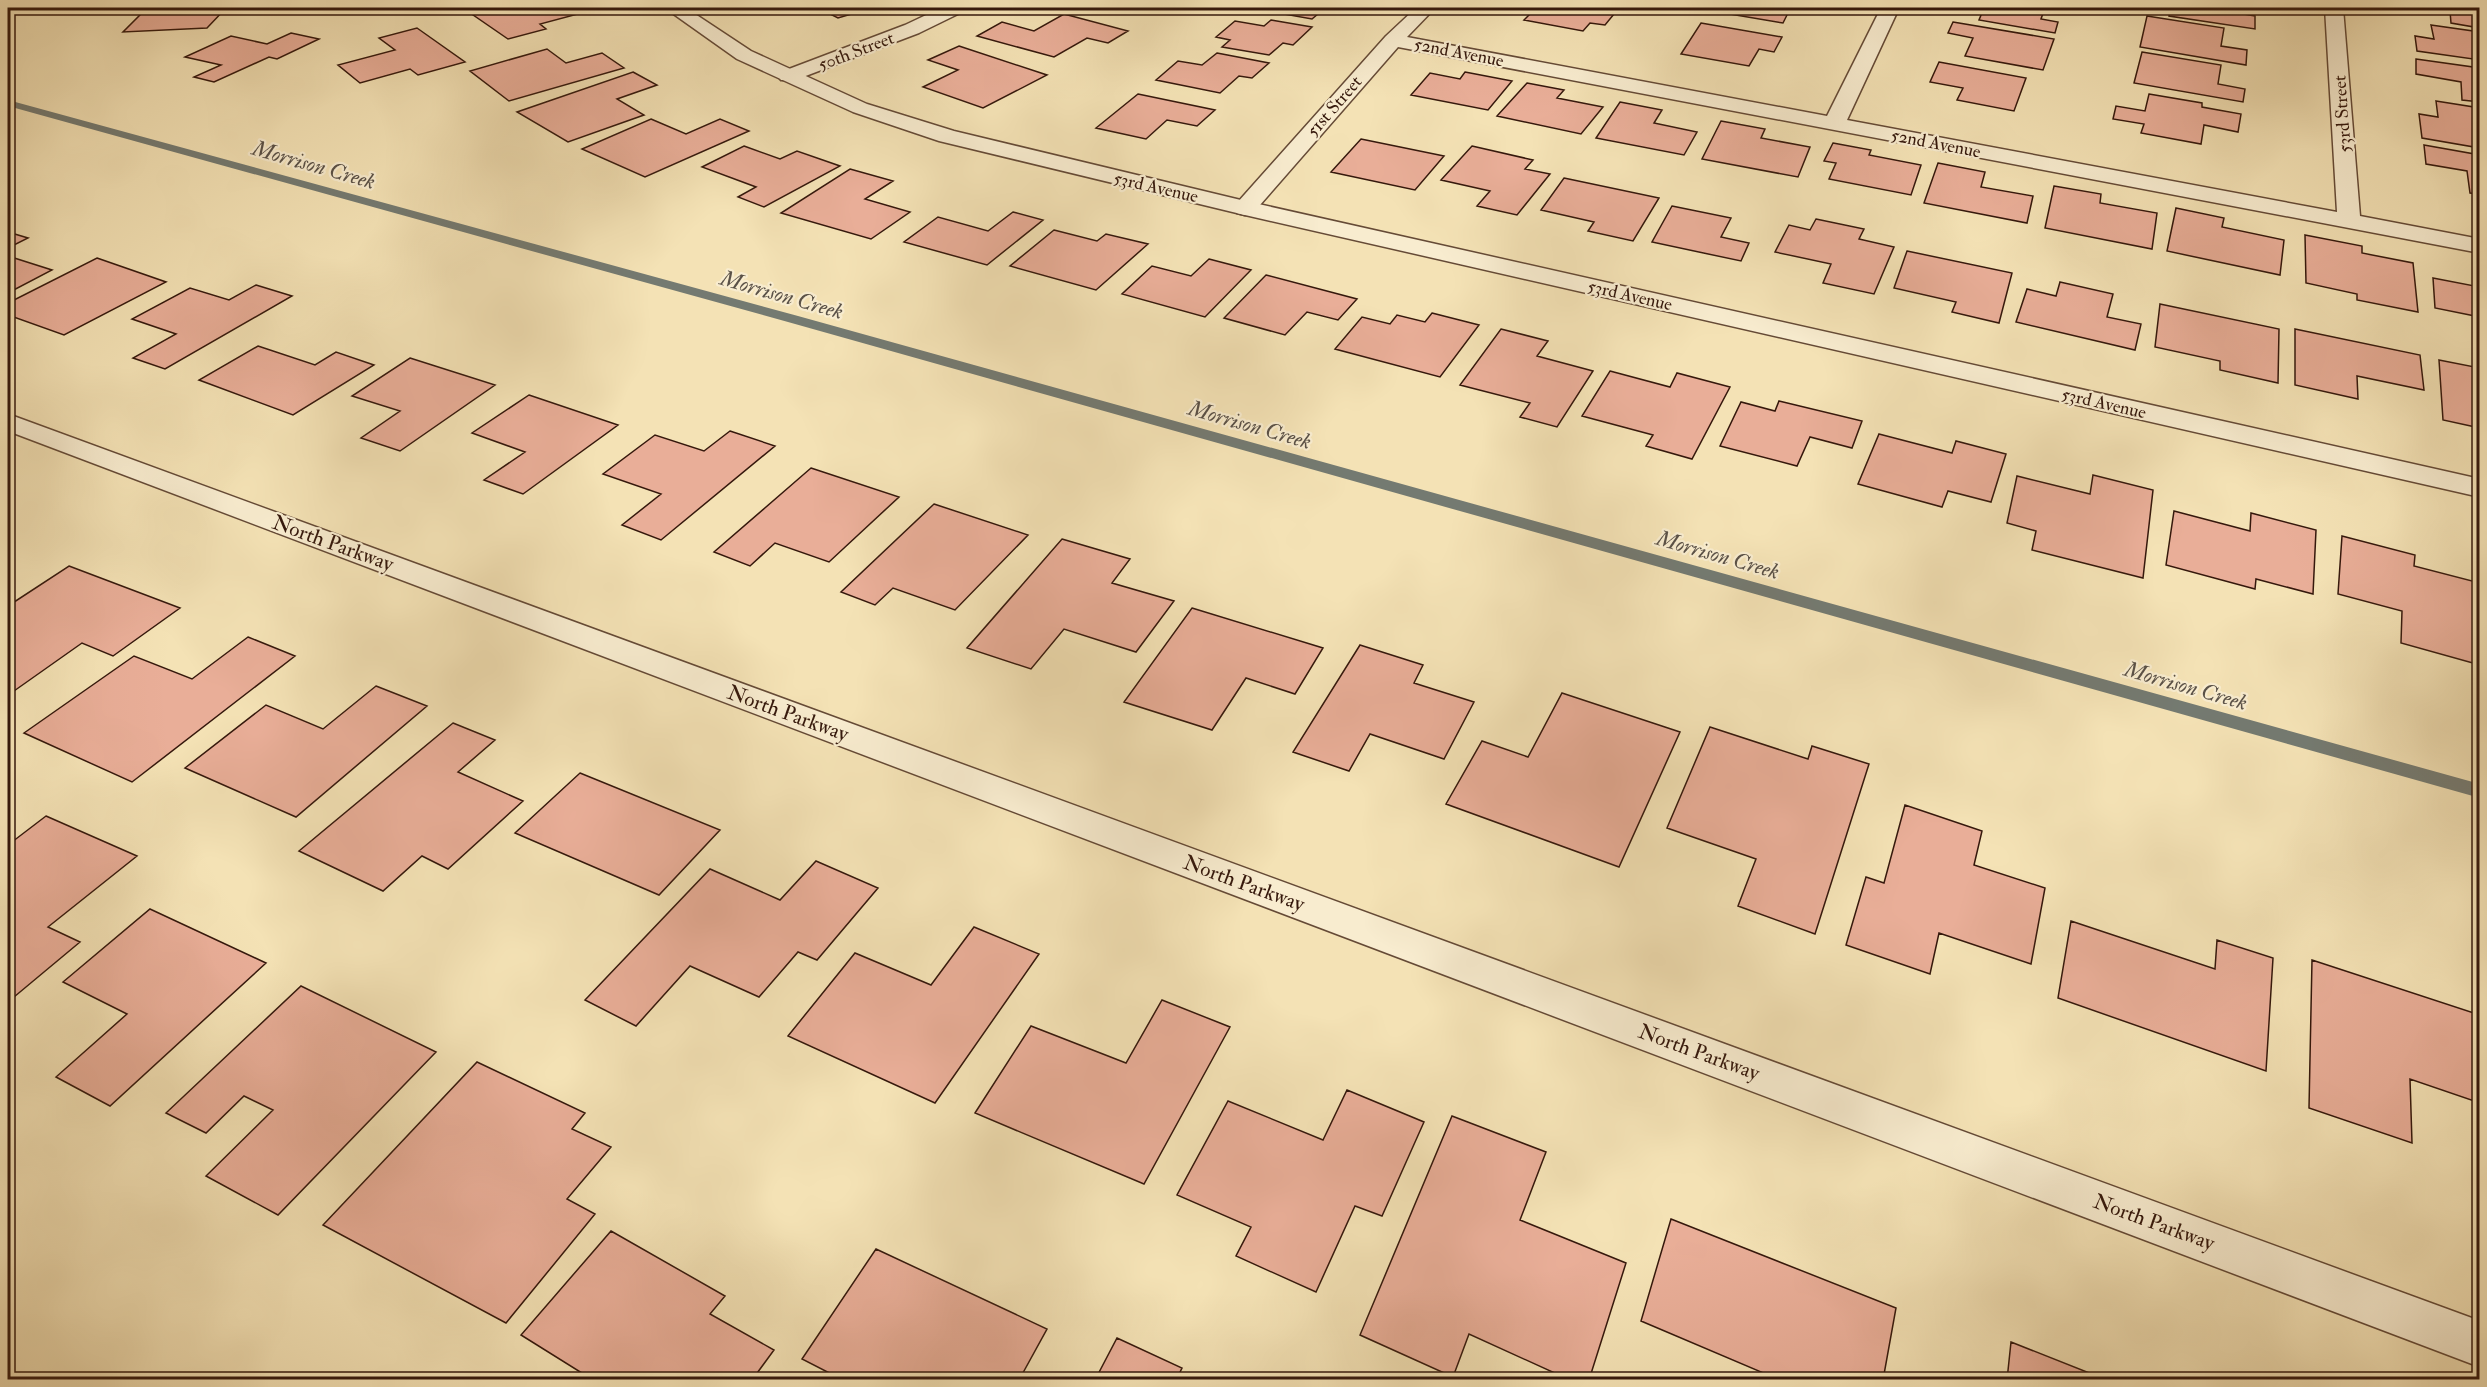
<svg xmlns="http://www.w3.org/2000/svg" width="2487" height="1387" font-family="'IM FELL Double Pica',serif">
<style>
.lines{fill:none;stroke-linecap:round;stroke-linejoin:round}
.stream{fill:#747a71;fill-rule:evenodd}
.building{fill:#e9ae98;stroke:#35180c;stroke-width:1.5}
.minor-casing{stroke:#654a36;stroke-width:3}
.tertiary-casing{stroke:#654a36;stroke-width:3}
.minor{fill:#f8eccf;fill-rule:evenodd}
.tertiary{fill:#f8eccf;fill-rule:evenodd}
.labels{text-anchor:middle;stroke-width:4.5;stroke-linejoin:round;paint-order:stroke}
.far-street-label{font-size:18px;fill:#35180c;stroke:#f8eccf}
.street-label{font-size:21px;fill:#35180c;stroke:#f8eccf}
.water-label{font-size:22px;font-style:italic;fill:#5a5147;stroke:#f8eccf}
</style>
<rect width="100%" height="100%" fill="#f4e2b5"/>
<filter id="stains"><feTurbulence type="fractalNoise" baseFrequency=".00333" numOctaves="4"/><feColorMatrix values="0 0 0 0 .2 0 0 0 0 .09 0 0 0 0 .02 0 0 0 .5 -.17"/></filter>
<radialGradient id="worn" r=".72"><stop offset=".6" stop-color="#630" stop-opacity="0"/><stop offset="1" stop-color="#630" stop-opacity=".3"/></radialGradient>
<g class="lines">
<path class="stream" d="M8,100L798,316L2480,784V798L788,322L8,106Z"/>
</g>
<path class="building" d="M147,8H226L207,28L123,32Z
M463,8H584L589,11L540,24L546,29L508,39Z
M770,8H799L780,13Z
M818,8H872L838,18Z
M1095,8H1129L1121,13Z
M1250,8H1325L1312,19Z
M1536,8H1619L1605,25L1590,23L1583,31L1524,20Z
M1722,8H1804L1801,13L1789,11L1783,23L1718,12Z
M1984,8H2045L2041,19L2058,22L2055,33L1979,20Z
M2160,8H2227L2226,11L2255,16V29L2169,16L2170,9Z
M2425,8H2480V28L2451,23L2450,11Z
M1064,14L1128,31L1108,43L1087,38L1054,57L977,36L1002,22L1034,31Z
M2147,16L2224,28L2221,46L2247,50L2246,65L2140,47Z
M1271,20L1312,27L1293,45L1283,43L1269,55L1222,47L1230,40L1216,37L1235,21L1264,26Z
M1953,22L2054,39L2043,70L1965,56L1973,38L1948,33Z
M1701,23L1782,37L1774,52L1759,49L1749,66L1681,54Z
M2431,25L2480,32V60L2417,51L2415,36L2434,39Z
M417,28L465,62L418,75L410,69L360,83L338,65L395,50L379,38Z
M291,33L319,39L277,59L269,57L214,82L194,77L221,65L185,57L231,36L267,44Z
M959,46L1047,75L983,108L923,87L958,70L928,60Z
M547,49L566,63L602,53L624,68L509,101L470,71Z
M2142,52L2221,65L2218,84L2245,89L2243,102L2134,83Z
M1217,53L1269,63L1252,78L1239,76L1220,93L1156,80L1178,61L1202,65Z
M2416,59L2480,68V102L2462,100L2461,82L2416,74Z
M1939,62L2026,78L2014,111L1957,100L1963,88L1930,82Z
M633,72L657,85L617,99L644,115L568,142L517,112Z
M1465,72L1512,81L1488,110L1411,95L1430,73L1460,79Z
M1527,83L1564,90L1557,98L1603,107L1581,134L1497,116Z
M1138,94L1215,110L1197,126L1167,120L1146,139L1096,128Z
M2149,94L2202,103V107L2241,114L2238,132L2204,125L2201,144L2141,133L2144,124L2113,119L2116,106L2145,111Z
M2436,101L2480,108V148L2422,138L2419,114L2438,117Z
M1620,102L1662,110L1654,123L1697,132L1684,155L1596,138Z
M651,119L686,134L720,119L749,131L645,177L582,149Z
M1721,121L1765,129L1761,138L1810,147L1798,177L1702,159Z
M1361,139L1444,156L1415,190L1331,172Z
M1833,143L1871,150L1869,155L1921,165L1911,195L1829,179L1836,163L1824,161Z
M2424,145L2480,155V194L2470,193L2467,171L2426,164Z
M744,146L780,159L797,151L840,166L764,207L738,197L756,187L702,167Z
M1472,146L1533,160L1525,169L1550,174L1517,215L1477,206L1490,191L1441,180Z
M1938,163L1985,172L1981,187L2033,196L2027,223L1924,203Z
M850,169L893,181L865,199L910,212L871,239L781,213Z
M1564,178L1659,198L1633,241L1588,231L1594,222L1541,210Z
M2054,186L2101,194L2100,203L2157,213L2152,249L2045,228Z
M1672,206L1731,218L1721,237L1749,243L1741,261L1652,242Z
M2176,208L2224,218L2222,227L2284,240L2280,275L2167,251Z
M1013,212L1043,220L987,265L904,242L938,217L988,231Z
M1816,219L1864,229L1859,239L1894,247L1874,294L1823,283L1831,264L1775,252L1789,225L1810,230Z
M1054,230L1097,241L1106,234L1148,244L1096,290L1010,266Z
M8,232L28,238L8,248Z
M2305,235L2362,246V253L2413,263L2418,312L2357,300V294L2306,283Z
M1907,251L2012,273L1999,323L1952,312L1956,302L1894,288Z
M8,256L52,270L8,293Z
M97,258L166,282L64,335L8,315V303Z
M1209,259L1251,270L1205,317L1122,294L1152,266L1191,276Z
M1266,275L1357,299L1338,320L1307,312L1285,335L1224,318Z
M2433,278L2480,287V317L2435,308Z
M2060,282L2113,294L2107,317L2141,324L2135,350L2016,322L2027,289L2056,296Z
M256,285L292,296L165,369L133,358L176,334L132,319L190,288L229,300Z
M2160,304L2279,329L2278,383L2220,370V361L2155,347Z
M1432,313L1479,325L1440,377L1335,349L1362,317L1390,324L1397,315L1425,322Z
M1501,329L1548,341L1537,356L1593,371L1557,427L1520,417L1530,403L1460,385Z
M2295,329L2420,355L2424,390L2357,376L2358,399L2295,385Z
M258,346L315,365L336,352L374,365L293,415L199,380Z
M410,358L495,385L400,451L361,438L400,411L352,396Z
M2439,360L2480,368V428L2443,420Z
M1610,371L1670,387L1677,373L1730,387L1692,459L1646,446L1653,435L1582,416Z
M529,395L618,425L523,494L484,480L525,452L472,433Z
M1779,401L1862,421L1852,448L1810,437L1797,466L1720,446L1741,402L1775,411Z
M730,431L775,446L661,540L622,525L661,494L603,474L655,435L704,451Z
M1879,434L1952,453L1956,441L2006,454L1991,502L1948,491L1942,507L1858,484Z
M811,468L899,497L829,562L775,543L750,566L714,552Z
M2093,475L2153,490L2143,578L2032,550L2036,531L2007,523L2017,476L2090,494Z
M934,504L1028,535L955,610L893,588L875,605L841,592Z
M2174,511L2250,531L2251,513L2316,530L2313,594L2256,579L2255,589L2166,565Z
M2342,536L2415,555L2414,566L2480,583V665L2401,643L2402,611L2338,594Z
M1062,539L1130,559L1112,583L1174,601L1136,652L1064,629L1031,669L967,648Z
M69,566L180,608L113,656L82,643L14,691L8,688V606Z
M1192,608L1323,648L1295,694L1246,678L1212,730L1124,702Z
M248,637L295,656L132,782L24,733L134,656L192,679Z
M1360,645L1423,665L1414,683L1474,702L1444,759L1370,734L1349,771L1293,752Z
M376,686L427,706L296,817L185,768L266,705L323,729Z
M1562,693L1680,732L1619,867L1446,804L1482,741L1528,757Z
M453,723L495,740L458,772L523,801L448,869L422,856L383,891L299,851Z
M1710,727L1808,759L1812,746L1869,764L1815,934L1738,906L1756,859L1667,828Z
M580,773L720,830L659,895L515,833Z
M1905,805L1982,831L1974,865L2045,888L2031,964L1939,933L1930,974L1846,945L1866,877L1884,883Z
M46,816L137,856L48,927L80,942L8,1002V845Z
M816,861L878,888L817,960L798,952L759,997L690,966L636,1026L585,1000L710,869L780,900Z
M150,909L266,963L110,1106L56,1077L127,1014L63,982Z
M2071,921L2215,969L2217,940L2273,958L2266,1071L2058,998Z
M974,927L1039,954L935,1103L788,1036L855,953L931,985Z
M2312,960L2480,1015V1103L2410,1079L2412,1143L2309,1108Z
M301,986L436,1052L278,1215L206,1176L273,1110L244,1096L206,1133L166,1113Z
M1162,1000L1230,1027L1144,1184L975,1113L1031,1026L1126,1063Z
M477,1062L585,1113L572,1129L611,1147L567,1199L595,1214L506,1323L323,1225Z
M1347,1090L1424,1122L1382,1216L1355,1206L1316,1292L1236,1256L1251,1227L1177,1195L1228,1101L1323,1140Z
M1452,1116L1546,1152L1520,1220L1626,1263L1589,1380H1570L1469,1334L1453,1377L1360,1335Z
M1671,1219L1896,1308L1883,1380H1780L1641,1321Z
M611,1231L725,1296L710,1314L774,1350L752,1380H593L521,1335Z
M876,1249L1047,1329L1019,1380H843L802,1359Z
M1117,1338L1182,1368L1176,1380H1095Z
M2011,1342L2107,1380H2007Z"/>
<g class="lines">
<g class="minor-casing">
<path id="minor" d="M941,8H964L962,12L919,33L795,80H781L778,76L781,72L905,25Z
M1416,8H1435L1407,37L1827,116L1881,8H1899L1847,120L2337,212L2325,8H2343L2360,216L2480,239V253L1398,47L1253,213L1245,215L1237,213L1234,208L1237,203L1386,36Z"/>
</g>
<g class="tertiary-casing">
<path id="tertiary" d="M665,8H686L751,51L867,104L954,131L1245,201L2480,479V497L1245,215L939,141L853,112L737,59Z
M8,414L2480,1321V1367L8,431Z"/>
</g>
<use href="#minor" class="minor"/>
<use href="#tertiary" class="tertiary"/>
</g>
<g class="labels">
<g class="far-street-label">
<text transform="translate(856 51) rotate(-21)" y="6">50th Street</text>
<text transform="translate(1459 52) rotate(11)" y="6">52nd Avenue</text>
<text transform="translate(1334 106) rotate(-49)" y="6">51st Street</text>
<text transform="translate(2342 114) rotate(-94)" y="6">53rd Street</text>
<text transform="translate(1936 143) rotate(11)" y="6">52nd Avenue</text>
<text transform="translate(1156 187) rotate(13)" y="6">53rd Avenue</text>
<text transform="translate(1630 295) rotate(13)" y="6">53rd Avenue</text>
<text transform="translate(2104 403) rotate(13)" y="6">53rd Avenue</text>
</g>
<g class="street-label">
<text transform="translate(333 543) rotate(20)" y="7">North Parkway</text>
<text transform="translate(788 713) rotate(20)" y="7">North Parkway</text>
<text transform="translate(1244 883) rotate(20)" y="7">North Parkway</text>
<text transform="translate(1699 1052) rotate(20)" y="7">North Parkway</text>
<text transform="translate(2154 1222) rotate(20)" y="7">North Parkway</text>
</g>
<g class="water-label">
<text transform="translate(314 164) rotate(16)" y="8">Morrison Creek</text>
<text transform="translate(782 294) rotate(16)" y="8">Morrison Creek</text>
<text transform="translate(1250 424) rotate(16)" y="8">Morrison Creek</text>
<text transform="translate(1718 554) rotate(16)" y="8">Morrison Creek</text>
<text transform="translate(2186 685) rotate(16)" y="8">Morrison Creek</text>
</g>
</g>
<rect width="2487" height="1387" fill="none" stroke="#f4e2b5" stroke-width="30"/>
<rect x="9" y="9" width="2469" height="1369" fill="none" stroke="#35180c" stroke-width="3"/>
<rect x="15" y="15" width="2457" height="1357" fill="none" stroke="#35180c" stroke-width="1.5"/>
<rect width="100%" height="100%" filter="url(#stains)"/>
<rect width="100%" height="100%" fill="url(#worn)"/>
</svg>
